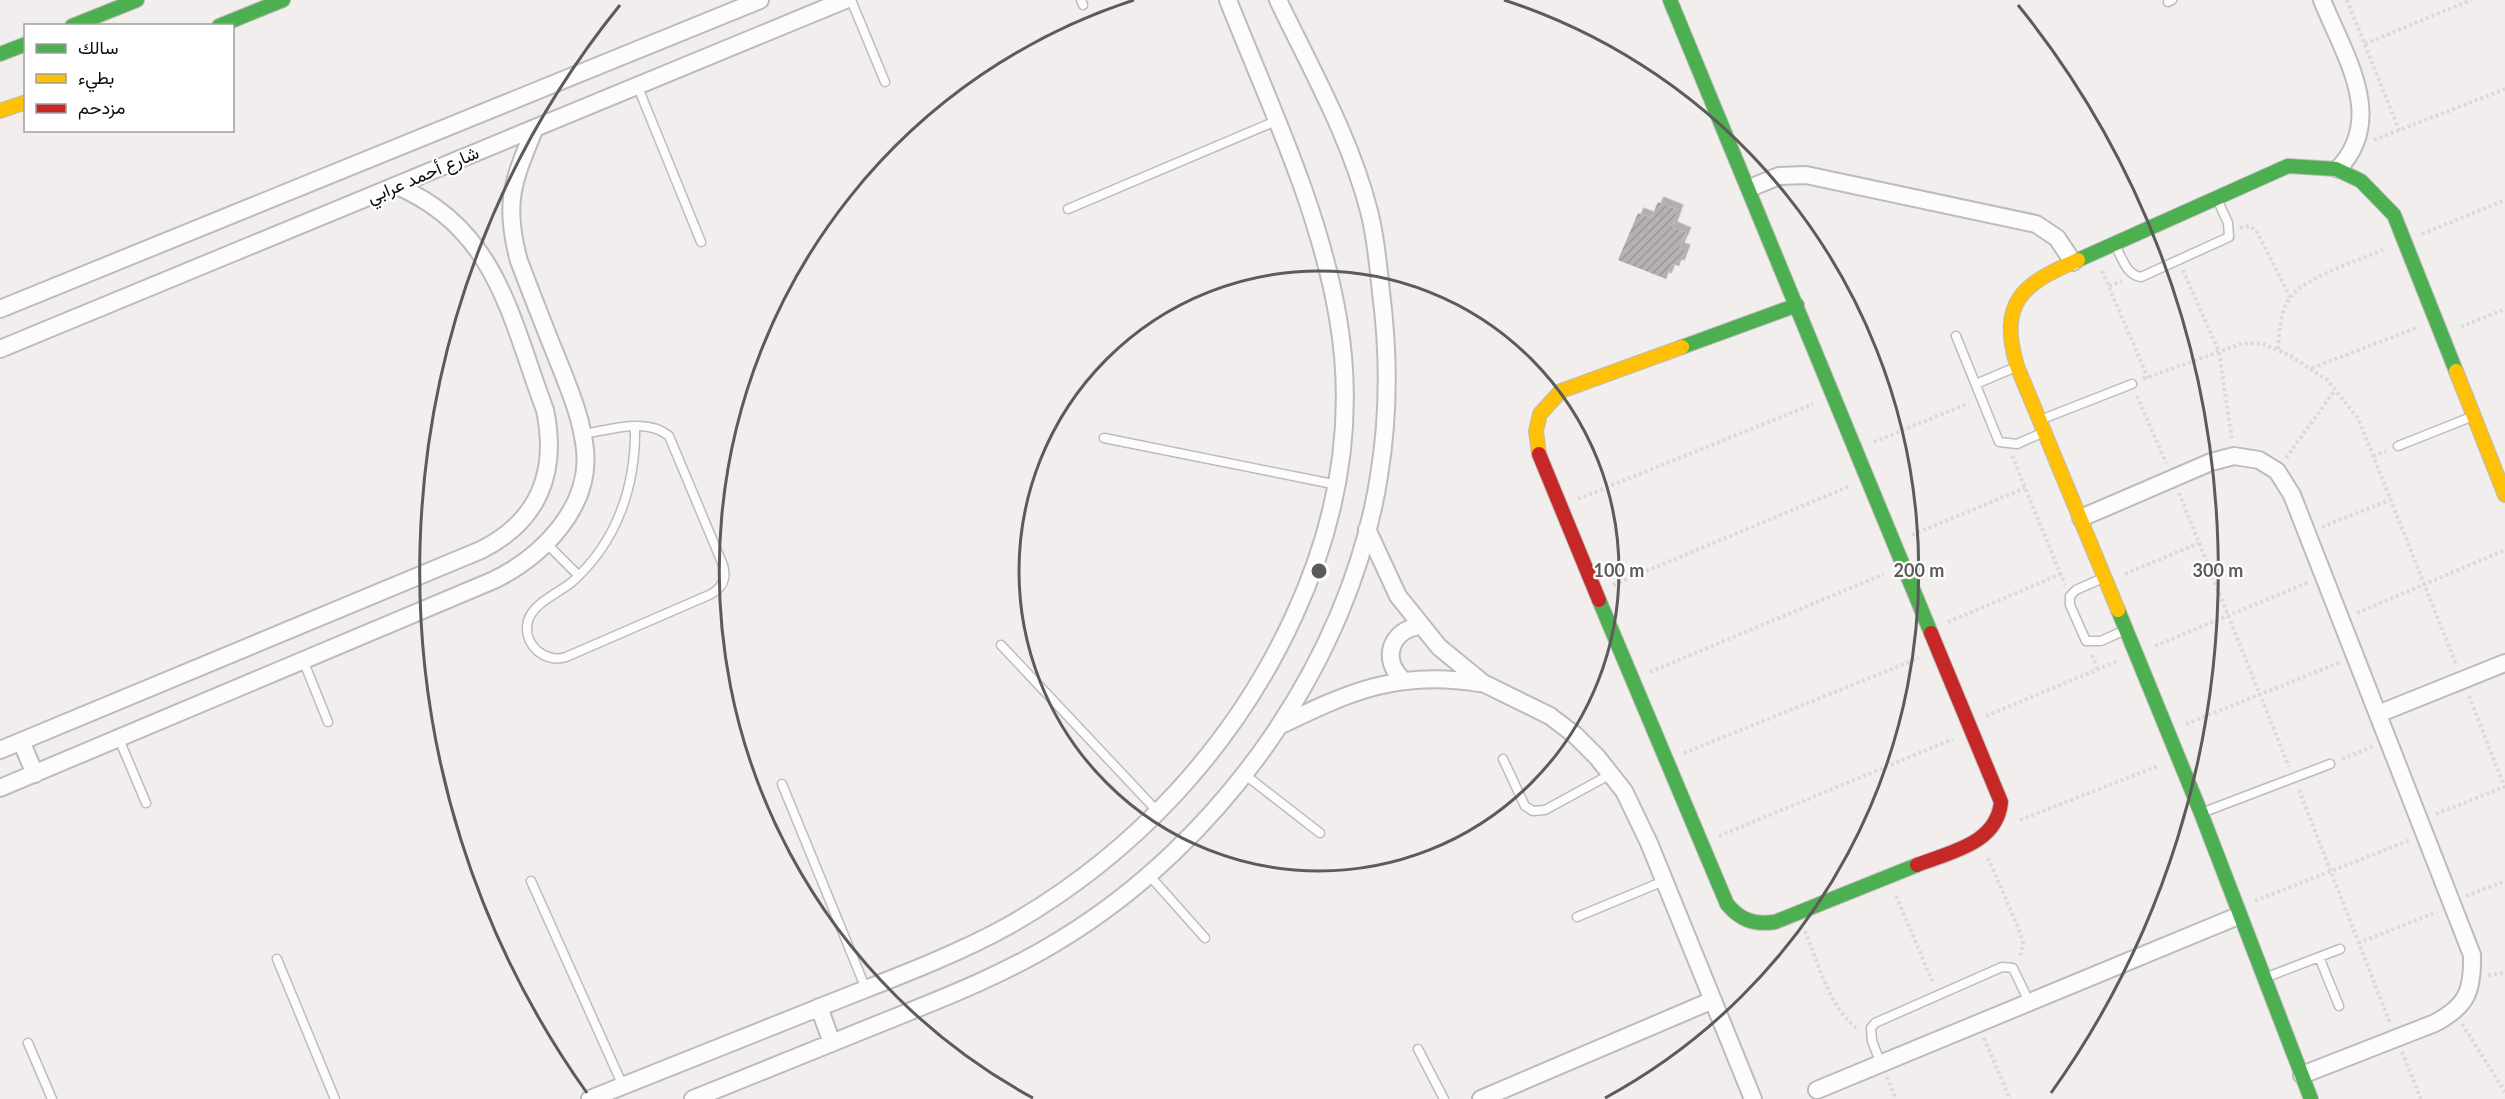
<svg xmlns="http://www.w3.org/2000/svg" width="2505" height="1099" font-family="Lato,Vazirmatn,sans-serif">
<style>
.building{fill:url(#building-hatch);filter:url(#shadow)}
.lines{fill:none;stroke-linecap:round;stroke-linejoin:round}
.lane-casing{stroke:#bebbba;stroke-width:11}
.street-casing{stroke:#bebbba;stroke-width:20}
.fast-casing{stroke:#bebbba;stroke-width:16}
.slow-casing{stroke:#bebbba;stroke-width:16}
.jam-casing{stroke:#bebbba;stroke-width:16}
.path{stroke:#dbdada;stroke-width:4;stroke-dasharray:3 3;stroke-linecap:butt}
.lane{stroke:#fdfcfc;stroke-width:8}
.street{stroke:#fdfcfc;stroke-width:16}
.fast{stroke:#4caf50;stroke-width:14}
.slow{stroke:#ffc107;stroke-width:14}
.jam{stroke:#c62828;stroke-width:14}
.ring{fill:none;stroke:#5d5b5a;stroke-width:3}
.labels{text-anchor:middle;stroke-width:4.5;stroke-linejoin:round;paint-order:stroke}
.street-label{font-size:18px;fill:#0d0c0b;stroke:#fff}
.centre{fill:#5d5b5a;stroke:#fff;stroke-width:3}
.ring-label{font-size:18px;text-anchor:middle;font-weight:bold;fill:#5d5b5a;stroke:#fff;stroke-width:4.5;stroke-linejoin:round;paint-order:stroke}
</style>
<defs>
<pattern id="building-hatch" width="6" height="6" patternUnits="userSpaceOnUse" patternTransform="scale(1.5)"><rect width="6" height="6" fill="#b4b1b0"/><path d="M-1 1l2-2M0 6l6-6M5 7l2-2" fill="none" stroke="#9a9796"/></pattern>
<filter id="shadow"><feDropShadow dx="5.5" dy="-5.5" stdDeviation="0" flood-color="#0004"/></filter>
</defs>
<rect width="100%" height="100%" fill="#f2eeed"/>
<path class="building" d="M1658,202L1678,210L1672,227L1686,233L1679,248L1685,250L1679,266L1672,264L1666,279L1618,260L1638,213L1651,218Z"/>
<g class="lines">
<g class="lane-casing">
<path id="lane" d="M851,0L885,82
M1081,0L1083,5
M2168,2L2172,0
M637,85L701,242
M1068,209L1276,121
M2115,245C2122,257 2126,275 2141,277L2229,237L2228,223L2217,199
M1956,336L1999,442L2017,444L2044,432
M1976,384L2016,367
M2040,420L2132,384
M583,434C609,430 647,417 669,436L723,565C727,579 722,589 709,595L566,657C545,664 522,644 528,621C533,603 559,593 572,582C617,542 636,486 635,427
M1104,438L1338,485
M2398,446L2471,417
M547,544L578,575
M2103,578L2076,590L2070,596V605L2086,641H2101L2123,631
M1001,645L1158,812
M303,660L328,722
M119,739L146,803
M1503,759L1525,806L1533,811L1545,810L1611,774
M1244,774L1320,833
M782,784L866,989
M2204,812L2330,764
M1149,875L1205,938
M531,881L623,1086
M1577,917L1664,881
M2319,957L2339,1006
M277,959L335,1099
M2267,977L2340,949
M28,1043L52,1099
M1418,1049L1444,1099
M1881,1064L1872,1041L1871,1028L1875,1023L2002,967L2013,968L2029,1002"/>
</g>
<g class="street-casing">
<path id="street" d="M2322,0C2344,55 2387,118 2338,169
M1750,188L1779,176L1806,175L2036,224L2057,238L2073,262
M0,309L760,0
M0,349L845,0
M2081,518L2211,462L2234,456L2259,460L2277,471L2292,495L2472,955C2473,991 2467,1006 2435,1023L2302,1075
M1367,529L1398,596L1439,647L1483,683L1550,716L1575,735L1597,757L1624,791L1649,843L1753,1099
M1403,680C1381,660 1390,631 1419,626
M2378,714L2505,663
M1281,725C1351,691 1399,670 1479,683
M21,741L35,774
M0,750L481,550C539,521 558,472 545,410C510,317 497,229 397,186
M0,788L494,580C541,557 591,508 585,450C582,419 570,391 559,363C545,329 532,295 519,261C503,203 513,181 535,128
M819,1007L832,1043
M1817,1090L2238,916
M590,1099C666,1069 742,1038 818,1008C882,982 948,959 1008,926C1133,855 1234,747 1294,616C1338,521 1356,422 1338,318C1319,207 1269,104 1228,0
M693,1099C757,1073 822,1047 886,1021C946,997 1005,974 1060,940C1220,843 1350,662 1379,476C1389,415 1389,354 1381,292C1378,265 1376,237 1369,211C1350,137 1311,69 1278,0
M1481,1099L1713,1000"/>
</g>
<g class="fast-casing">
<path id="fast" d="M1670,0L1931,633
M72,26L137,0
M219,26L283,0
M0,54L26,44
M2078,260L2288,166L2336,169L2361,181L2394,215L2456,371
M1682,347L1797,305
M1599,600L1727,904C1740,920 1754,925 1775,922L1917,865
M2118,610L2201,813L2311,1099"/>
</g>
<g class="slow-casing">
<path id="slow" d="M0,111L26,102
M2078,260C2023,284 1998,301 2017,366L2118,610
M2456,371L2505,495
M1539,454L1536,431L1540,414L1561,391L1682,347"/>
</g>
<g class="jam-casing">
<path id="jam" d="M1539,454L1599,600
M1917,865C1950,852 1997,844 2001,802L1931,633"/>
</g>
<path class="path" d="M2347,0L2399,130
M2365,44L2471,0
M2374,140L2505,89
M2240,228L2249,226L2256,230L2290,297
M2422,234L2505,200
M2183,270L2219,352L2232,440
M2102,271L2148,378
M2109,286L2122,281
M2461,327L2505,309
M2278,349C2279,332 2280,313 2289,299C2303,277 2361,260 2385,249
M2312,368L2416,328
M2143,379L2241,344L2261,343L2291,356L2327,380L2358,418L2456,664
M2137,396L2166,463
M1874,442L1969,403
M2012,456L2065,585
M2373,456L2386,451
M2286,458L2335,390
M2179,493L2289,767
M1578,499L1813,404
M2322,527L2390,500
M1912,535L2025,488
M2125,574L2199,543
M1613,585L1850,486
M2357,613L2505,550
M1948,622L2061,574
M2155,646L2309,582
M2092,655L2098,670
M1650,672L1884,574
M2469,696L2505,788
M1986,716L2118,661
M2186,724L2341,662
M1684,753L1919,658
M2342,759L2374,746
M2299,790L2390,1023
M2436,814L2504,787
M2020,820L2158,766
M1719,836L1953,739
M1988,858L2018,927L2023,943L2020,957
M1896,896L1933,983
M2466,896L2505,881
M2255,901L2410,840
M1805,931C1819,964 1829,1009 1859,1030
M2358,943L2437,912
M2488,975L2505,973
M2462,1024L2505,1092
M1984,1038L2010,1099
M2402,1052L2421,1099
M1887,1077L1896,1099"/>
<use href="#lane" class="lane"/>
<use href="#street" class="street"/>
<use href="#fast" class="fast"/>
<use href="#slow" class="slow"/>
<use href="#jam" class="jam"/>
</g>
<g class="ring">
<circle cx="1319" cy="571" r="300"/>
<path d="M1033 1098A600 600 0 0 1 1134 0M1504 0A600 600 0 0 1 1605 1098"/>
<path d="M587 1093A899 899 0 0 1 620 5M2018 5A899 899 0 0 1 2051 1093"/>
</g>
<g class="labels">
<g class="street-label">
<text transform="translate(423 175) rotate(-23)" y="6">شارع أحمد عرابي</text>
</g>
</g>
<circle cx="1319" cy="571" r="9" class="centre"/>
<g class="ring-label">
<text x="1619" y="577">100 m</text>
<text x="1919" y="577">200 m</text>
<text x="2218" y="577">300 m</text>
</g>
<rect x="24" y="24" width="210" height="108" fill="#ffffff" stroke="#9e9e9d" stroke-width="1.5"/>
<rect x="36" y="44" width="30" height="9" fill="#4caf50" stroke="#9e9e9d" stroke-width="1.5"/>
<text x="78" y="54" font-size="18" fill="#0d0c0b">سالك</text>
<rect x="36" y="74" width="30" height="9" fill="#ffc107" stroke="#9e9e9d" stroke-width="1.5"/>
<text x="78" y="84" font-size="18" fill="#0d0c0b">بطيء</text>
<rect x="36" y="104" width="30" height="9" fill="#c62828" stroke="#9e9e9d" stroke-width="1.5"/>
<text x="78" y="114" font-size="18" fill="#0d0c0b">مزدحم</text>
</svg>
